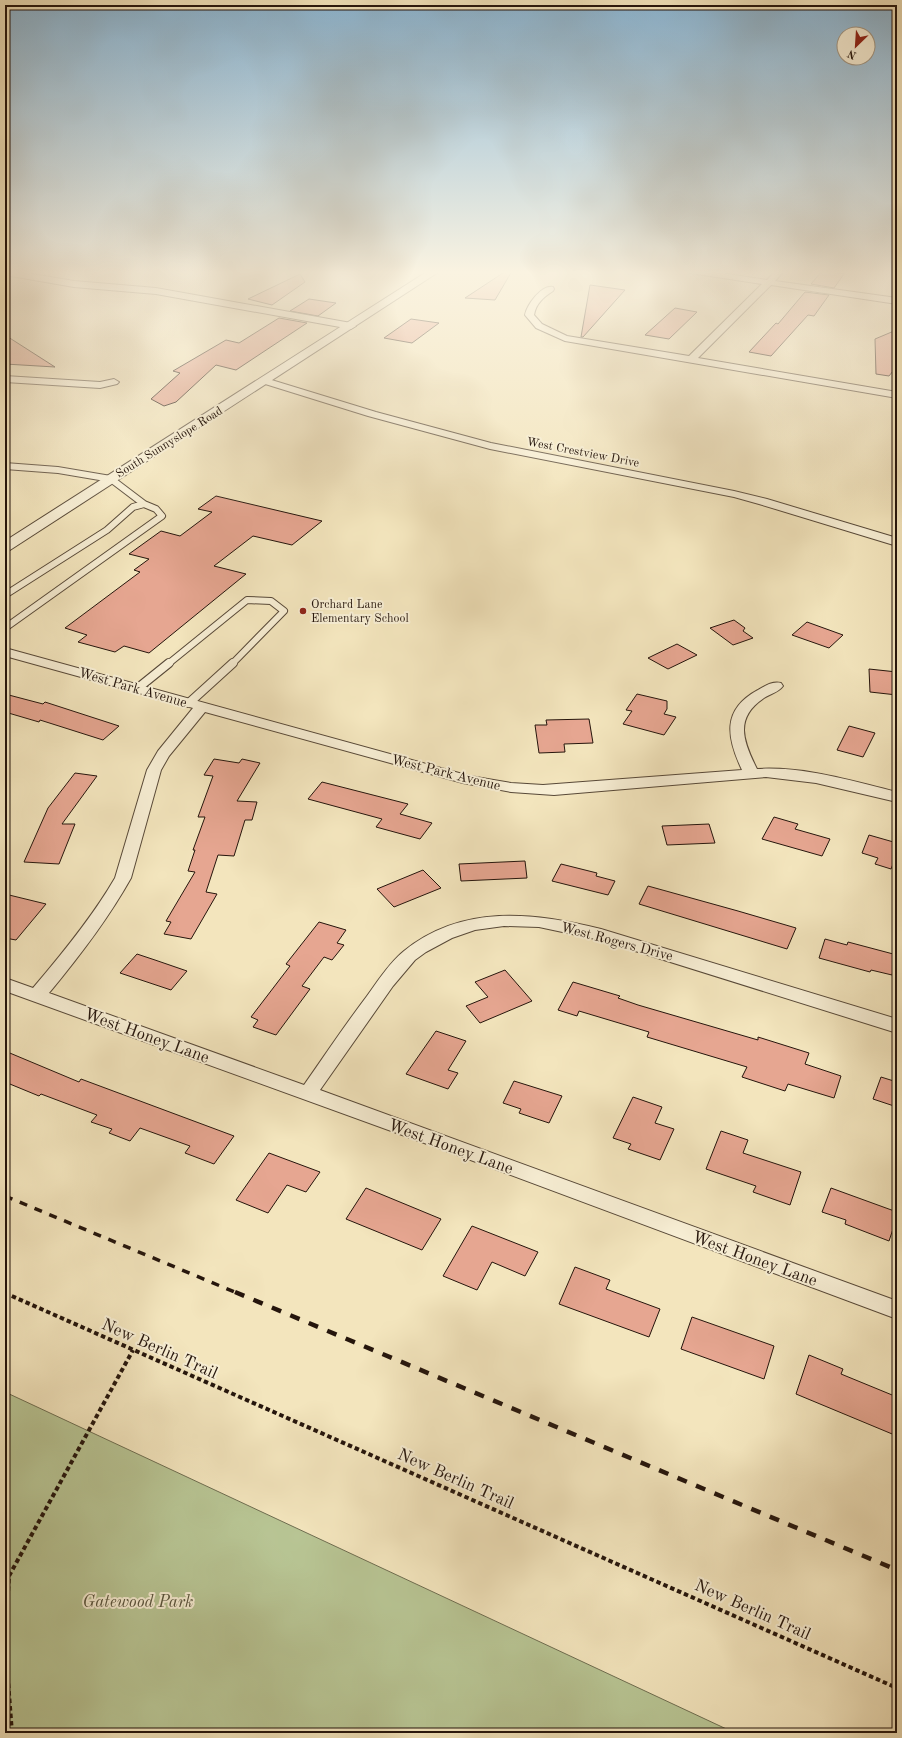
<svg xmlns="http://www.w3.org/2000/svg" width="902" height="1738" font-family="'Old Standard TT',serif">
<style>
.green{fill:#b8c594;stroke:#6e6d50}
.building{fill:#e6a691;stroke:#25150c}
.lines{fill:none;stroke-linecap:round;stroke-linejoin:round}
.service-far1-casing{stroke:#584938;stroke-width:8}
.service-casing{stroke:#584938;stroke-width:10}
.minor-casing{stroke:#584938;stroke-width:2}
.tertiary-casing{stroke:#584938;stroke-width:2}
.path{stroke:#25150c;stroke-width:4;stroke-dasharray:4.5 3;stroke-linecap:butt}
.service-far1{stroke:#f7eed4;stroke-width:6}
.service{stroke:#f7eed4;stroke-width:8}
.minor{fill:#f7eed4;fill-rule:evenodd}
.tertiary{fill:#f7eed4;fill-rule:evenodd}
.rail-far1{stroke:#25150c;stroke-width:3.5;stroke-dasharray:8 8;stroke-linecap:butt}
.rail{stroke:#25150c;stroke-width:4.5;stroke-dasharray:10 10;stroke-linecap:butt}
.poi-dot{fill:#8f2418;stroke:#f7eed4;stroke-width:1.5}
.labels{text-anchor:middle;stroke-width:4;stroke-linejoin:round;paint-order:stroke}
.far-street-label{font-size:12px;fill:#25150c;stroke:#f7eed4}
.far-poi-label{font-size:12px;fill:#25150c;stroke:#f7eed4;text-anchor:start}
.street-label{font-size:14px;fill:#25150c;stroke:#f7eed4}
.near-street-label{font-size:17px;fill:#25150c;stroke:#f7eed4}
.near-park-label{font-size:17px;font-style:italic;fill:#58533c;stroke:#f7eed4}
</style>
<rect width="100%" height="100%" fill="#f3e5bd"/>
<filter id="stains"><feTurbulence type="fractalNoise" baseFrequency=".005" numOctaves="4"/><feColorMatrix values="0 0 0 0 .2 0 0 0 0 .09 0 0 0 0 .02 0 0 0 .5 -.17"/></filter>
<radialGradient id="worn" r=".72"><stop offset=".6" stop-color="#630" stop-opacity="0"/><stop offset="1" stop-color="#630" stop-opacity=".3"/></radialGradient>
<path class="green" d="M5,1392L735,1733H5Z"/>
<path class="building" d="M506,271H512L495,300L465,298Z
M822,271H825L844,274L834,288L811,284Z
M300,274L305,282L272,305L248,299Z
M590,285L625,290L583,337H581Z
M805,292L829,295L814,316L808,315L771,356L749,352L776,323L778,324Z
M309,299L336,303L318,316L290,311Z
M675,308L697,312L669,339L645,335Z
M279,318L307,323L236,370L216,365L176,402L164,406L151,399L180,373L173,371L226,340L239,343Z
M411,319L439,323L412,343L384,338Z
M894,331L897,366L889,376L876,374L875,339Z
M5,335L55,367L5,364Z
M216,496L322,521L292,545L253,536L214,566L246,574L149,653L124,646L115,652L78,642L87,635L65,628L140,572L134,570L149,559L129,554L161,531L180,536L212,512L198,509Z
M734,620L745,628L743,631L753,638L733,645L710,628Z
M807,622L843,635L829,648L792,635Z
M677,644L697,655L668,669L648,658Z
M869,669L897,672V695L870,692Z
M5,694L43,704L45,702L119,726L103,740L40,720L39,722L5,712Z
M637,694L667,701V709L664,714L676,717L664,735L623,724L632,711L626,710Z
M589,719L593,743L564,744L565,752L539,753L535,725H547L546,720Z
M849,726L875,733L863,757L837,750Z
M214,759L239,763L242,759L260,763L237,801L257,802L252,820H245L234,856L218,855L206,892L217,894L191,939L164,934L171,922L166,921L195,872L188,871L195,850H193L205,817H198L213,776L204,775Z
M75,773L97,776L62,824H75L59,864L24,862L48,808Z
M322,782L408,804L400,814L432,823L420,839L376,827L382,819L308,799Z
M774,817L798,824L795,829L830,839L822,856L762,839Z
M709,824L715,843L667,845L662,826Z
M869,835L897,843V854L891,869L875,864L878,858L862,853Z
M525,861L527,878L461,881L459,864Z
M561,864L597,873L596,876L615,881L608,895L552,881Z
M423,870L441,888L394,907L377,889Z
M648,886L738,911L796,928L787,949L639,904Z
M5,894L46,904L16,940L5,938Z
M319,922L346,930L337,943L344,945L332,960L324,957L302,986L310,989L276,1035L253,1027L258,1020L251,1017L290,966L286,964Z
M825,939L847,945L848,942L897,955L892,975L871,970L870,972L819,958Z
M137,954L155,960L187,971L171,990L120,973Z
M505,970L532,1001L480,1023L466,1006L488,997L475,982Z
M573,982L620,996L618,998L638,1005L758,1040V1037L809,1053L805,1064L841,1076L834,1098L788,1084L785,1091L742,1077L747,1067L647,1037L649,1032L579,1011L577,1016L558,1010Z
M436,1031L466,1041L448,1070L458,1073L448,1089L406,1074Z
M5,1051L79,1082L81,1079L234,1136L214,1164L185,1153L190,1146L140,1128L130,1141L109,1133L112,1129L91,1122L97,1115L41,1094L39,1096L5,1082Z
M881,1077L897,1082V1107L873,1099Z
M514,1081L562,1096L549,1123L519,1113L521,1109L503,1103Z
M633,1097L662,1107L655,1123L674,1129L660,1160L628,1149L631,1144L613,1138Z
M721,1131L748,1140L743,1153L801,1172L790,1205L753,1192L756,1186L706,1169Z
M269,1153L320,1172L306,1192L287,1185L268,1213L236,1200Z
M366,1188L441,1219L422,1250L346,1219Z
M831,1188L897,1212V1217L889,1241L845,1224L846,1220L822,1212Z
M472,1226L538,1252L525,1276L492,1262L477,1290L443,1276Z
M575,1267L610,1280L606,1289L660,1309L649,1337L559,1304Z
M692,1317L774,1346L764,1379L681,1349Z
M809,1355L843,1369L841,1374L897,1397V1436L796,1394Z"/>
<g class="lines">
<g class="service-far1-casing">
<path id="service-far1" d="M111,479L144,504
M5,595L107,530L133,507L144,504L156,509L162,516L5,628
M168,664L247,600L271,601L284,611L232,664"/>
</g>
<g class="service-casing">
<path id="service" d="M138,688L169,663
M189,703L233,663"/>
</g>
<g class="minor-casing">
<path id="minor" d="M5,271H14L74,281L156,288L351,323L356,326L351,329L156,294L74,287L5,275Z
M686,271H708L767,280L775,271H784L775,281L897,298V304L771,285L698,358L897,392V398L565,341L536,328L525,315C527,305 541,285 553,287L554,289L553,291C544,297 536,303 534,315L542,324L567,336L689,356L762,284L690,273Z
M5,376L100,382L114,379L119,382L117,384L100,388L5,382Z
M265,378L376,412L491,443L734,491L767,499L897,538V546L759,504L734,497L490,449L368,416L262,383L260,381L262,379Z
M5,463L58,467L111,476L116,479L111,482L58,473L5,469Z
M5,648L470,776L511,783L543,785L742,770C727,738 721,710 758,690C765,686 772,681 781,683L783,686C779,692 770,694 764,698C734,718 743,741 757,769C803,766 852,781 897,792V802L816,783L766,777L554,795L511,792L463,783L205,712L169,756L161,770L131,878C108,919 79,957 49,993L304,1085C325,1055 345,1025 367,996C378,981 389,963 404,951C462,904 533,912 601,929L897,1019V1033L600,940L539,927L504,926L475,930L452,938L426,952L415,960L393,986L320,1090L897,1301V1319L449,1152L5,991V978L33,988C62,954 93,916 115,878L147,770L158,751L193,708L5,656Z"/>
</g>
<g class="tertiary-casing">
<path id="tertiary" d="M428,271H440L10,550L5,551V541Z"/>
</g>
<path class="path" d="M5,1293L897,1688
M12,1733L5,1642L9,1576L133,1350"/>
<use href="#service-far1" class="service-far1"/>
<use href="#service" class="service"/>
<use href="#minor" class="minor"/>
<use href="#tertiary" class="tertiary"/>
<path class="rail-far1" d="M5,1196L237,1293"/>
<path class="rail" d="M235,1292L897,1570"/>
</g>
<linearGradient id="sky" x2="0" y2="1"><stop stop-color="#8bb7d6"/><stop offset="0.53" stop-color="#faf3e1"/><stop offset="1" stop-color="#faf3e1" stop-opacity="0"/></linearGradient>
<rect width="902" height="514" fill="url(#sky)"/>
<circle class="poi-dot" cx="303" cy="611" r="4"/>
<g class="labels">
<g class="far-street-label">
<text transform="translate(169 442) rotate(-32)" y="4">South Sunnyslope Road</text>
<text transform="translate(583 452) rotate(11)" y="4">West Crestview Drive</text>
</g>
<g class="far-poi-label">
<text x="311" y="608">Orchard Lane<tspan x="311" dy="14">Elementary School</tspan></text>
</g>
<g class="street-label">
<text transform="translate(133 687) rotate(16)" y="5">West Park Avenue</text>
<text transform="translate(446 772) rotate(14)" y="5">West Park Avenue</text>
<text transform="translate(617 941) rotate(15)" y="5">West Rogers Drive</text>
</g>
<g class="near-street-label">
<text transform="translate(147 1035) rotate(20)" y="6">West Honey Lane</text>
<text transform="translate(451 1146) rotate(20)" y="6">West Honey Lane</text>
<text transform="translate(755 1258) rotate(20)" y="6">West Honey Lane</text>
<text transform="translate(160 1348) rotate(24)" y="6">New Berlin Trail</text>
<text transform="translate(456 1478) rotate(24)" y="6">New Berlin Trail</text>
<text transform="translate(753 1609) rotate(24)" y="6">New Berlin Trail</text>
</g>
<g class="near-park-label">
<text x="138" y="1607">Gatewood Park</text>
</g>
</g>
<rect width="902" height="1738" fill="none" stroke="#f3e5bd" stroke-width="20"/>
<rect x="6" y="6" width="890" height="1726" fill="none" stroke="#25150c" stroke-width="2"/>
<rect x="10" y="10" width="882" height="1718" fill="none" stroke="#25150c"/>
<g transform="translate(856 46) rotate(205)"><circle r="19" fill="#f7eed4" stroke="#a39784"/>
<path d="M0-3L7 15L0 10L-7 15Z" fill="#8f2418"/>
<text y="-6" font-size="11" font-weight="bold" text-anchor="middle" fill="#25150c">N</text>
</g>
<rect width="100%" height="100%" filter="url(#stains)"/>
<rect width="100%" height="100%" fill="url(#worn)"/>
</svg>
